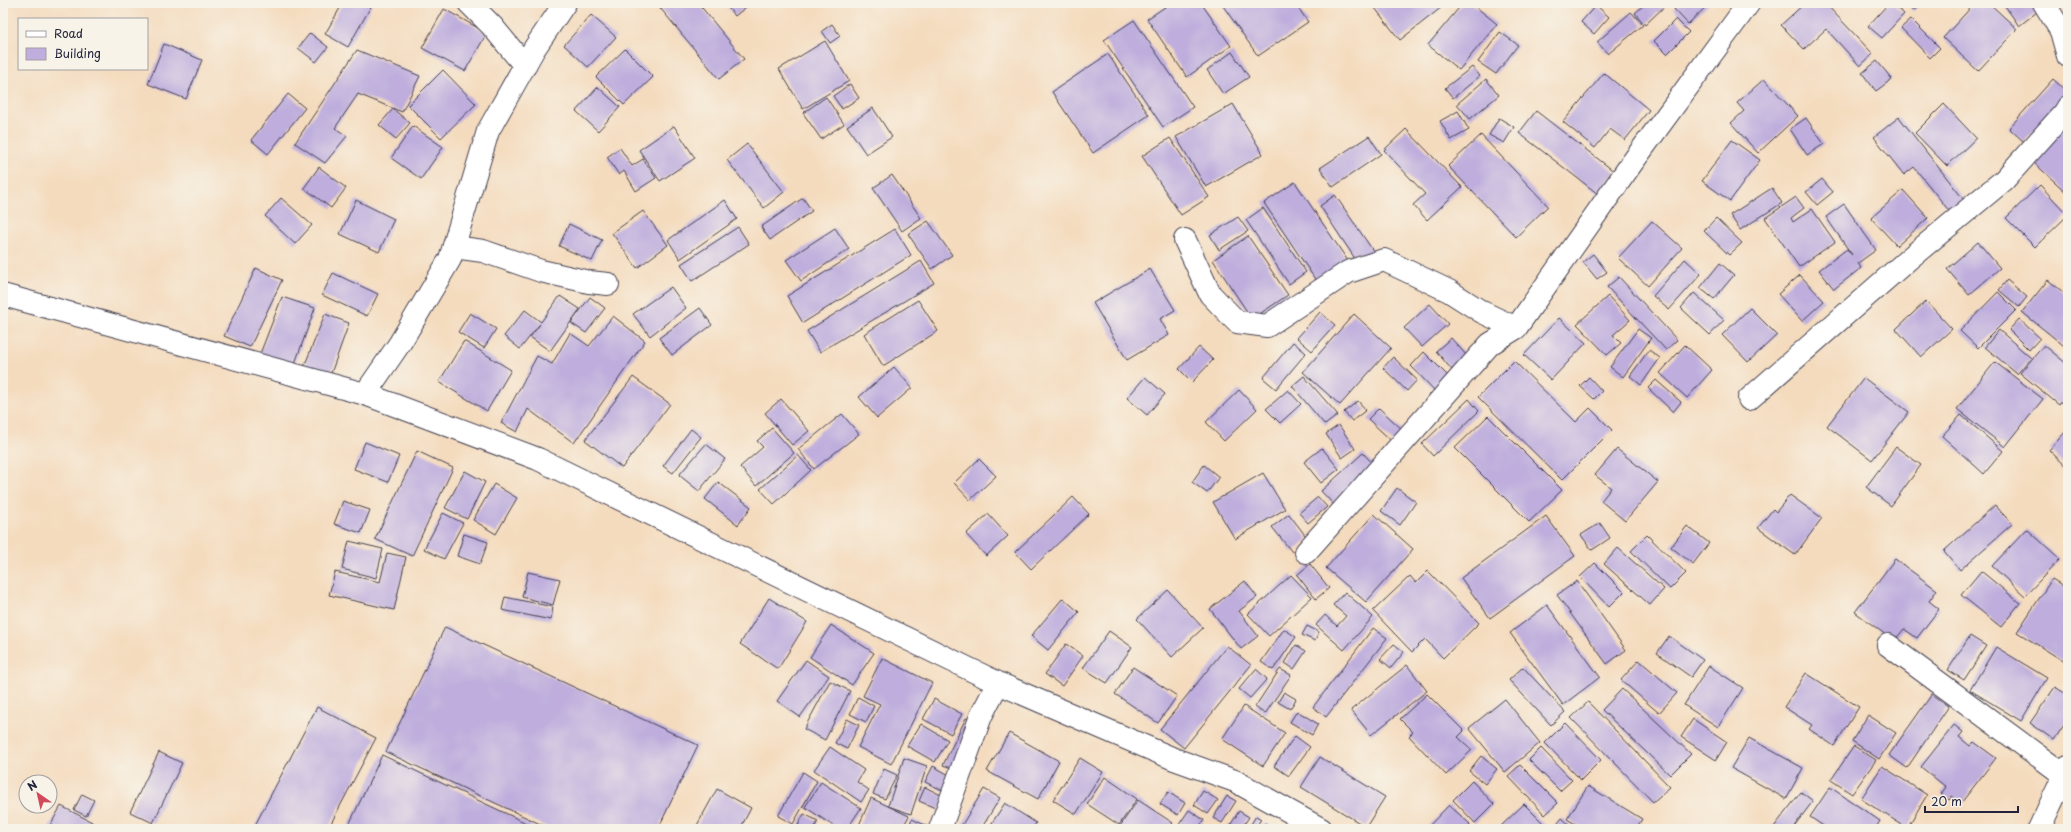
<svg xmlns="http://www.w3.org/2000/svg" width="2071" height="832" font-family="'Playpen Sans',sans-serif">
<style>
.building{fill:#beaddd}
.lines{fill:none;stroke-linecap:round;stroke-linejoin:round}
.minor-casing{stroke:#423e4f;stroke-width:24}
.minor{stroke:#fff;stroke-width:22}
</style>
<rect width="100%" height="100%" fill="#f7f3e8"/>
<filter id="ink" filterUnits="userSpaceOnUse"><feTurbulence type="fractalNoise" baseFrequency=".025" numOctaves="2"/><feDisplacementMap in="SourceGraphic" scale="8" xChannelSelector="R" yChannelSelector="G"/><feConvolveMatrix kernelMatrix="1 2 1 2 8 2 1 2 1" color-interpolation-filters="sRGB"/></filter>
<filter id="wash" filterUnits="userSpaceOnUse"><feTurbulence type="fractalNoise" baseFrequency=".012" numOctaves="4" result="noise"/><feDisplacementMap in="SourceGraphic" scale="16" xChannelSelector="R" yChannelSelector="G"/><feGaussianBlur stdDeviation="0.9" result="paint"/><feColorMatrix in="noise" values="0 0 0 0 0 0 0 0 0 0 0 0 0 0 0 0 0 1.4 0 .05"/><feComposite in="paint" operator="in"/></filter>
<g filter="url(#wash)">
<rect width="100%" height="100%" fill="#f4dbbe"/>
<g id="blocks">
<path class="building" d="M343,3H373L348,47L325,34Z
M656,3H698L744,59L719,79Z
M724,3H751L735,16Z
M1171,3H1201L1231,46L1187,77L1147,19Z
M1221,3H1295L1308,22L1258,56Z
M1371,3H1447L1400,40Z
M1463,3H1471L1497,24L1459,70L1428,45Z
M1646,3H1668L1645,25L1635,13Z
M1680,3H1710L1688,24L1674,9Z
M1805,3H1825L1873,54L1860,66L1826,29L1804,49L1781,25Z
M1889,3H1892L1904,14L1882,38L1868,26Z
M1907,3H1923L1913,11Z
M1975,3H1989L2017,29L1978,71L1943,38Z
M2003,3H2030L2037,12L2019,26Z
M1596,5L1609,17L1594,34L1581,22Z
M444,9L487,33L465,71L422,48Z
M1631,12L1643,25L1608,54L1597,42Z
M591,15L616,37L588,67L564,45Z
M1676,19L1689,32L1667,54L1654,41Z
M1911,19L1940,48L1930,58L1901,28Z
M1134,20L1193,107L1163,127L1104,40Z
M832,24L840,36L830,43L822,31Z
M1500,32L1518,45L1496,74L1478,62Z
M310,33L328,47L316,62L298,48Z
M825,41L849,81L803,109L779,69Z
M164,44L202,60L186,99L148,84Z
M625,49L653,77L624,105L596,77Z
M357,50L420,76L402,112L358,94L335,128L347,136L325,163L295,143Z
M1232,52L1249,77L1223,94L1207,70Z
M1108,54L1149,115L1093,153L1052,92Z
M1877,61L1892,79L1876,91L1862,73Z
M1472,67L1480,76L1453,98L1445,88Z
M443,70L476,104L441,138L408,105Z
M1604,73L1649,110L1625,140L1610,129L1595,148L1563,122Z
M1486,79L1499,95L1470,119L1457,104Z
M1764,79L1798,116L1758,153L1731,123L1744,111L1737,103Z
M2053,79L2068,93L2024,142L2009,128Z
M850,84L859,98L842,109L833,96Z
M598,87L620,107L598,131L576,111Z
M288,94L305,108L268,154L251,140Z
M826,97L844,124L821,139L803,113Z
M1233,104L1263,154L1206,187L1176,137Z
M1944,104L1976,138L1947,166L1915,133Z
M873,108L892,137L866,154L847,126Z
M393,109L410,123L396,139L379,125Z
M1458,111L1469,130L1451,140L1440,121Z
M1536,111L1615,172L1598,194L1519,133Z
M1899,117L1968,205L1954,217L1914,167L1904,175L1874,137Z
M1499,118L1514,127L1504,143L1489,135Z
M1806,118L1824,144L1807,155L1790,129Z
M2068,118V152L2065,156L2068,158V194L2030,159Z
M413,126L443,147L421,179L391,158Z
M674,126L695,158L660,181L639,150Z
M1406,129L1462,187L1427,220L1413,205L1425,194L1384,150Z
M1481,135L1548,206L1516,237L1448,166Z
M1369,136L1381,154L1333,187L1320,168Z
M1170,138L1209,197L1181,215L1142,156Z
M1732,140L1760,160L1730,201L1702,181Z
M747,144L784,192L764,208L727,160Z
M620,148L632,166L643,159L656,178L636,191L624,171L619,175L607,157Z
M319,167L346,188L331,208L304,188Z
M892,175L921,218L902,231L873,188Z
M1822,179L1833,192L1817,205L1806,192Z
M1295,182L1350,264L1319,285L1264,203Z
M2040,185L2068,215L2035,247L2006,218Z
M1772,188L1782,203L1740,230L1730,215Z
M1903,190L1928,218L1897,246L1871,218Z
M1335,195L1376,255L1360,266L1320,206Z
M1796,197L1804,208L1791,218L1793,222L1812,209L1835,242L1799,267L1765,218Z
M281,198L312,225L295,244L265,216Z
M803,198L812,211L770,240L761,227Z
M356,200L394,219L379,252L340,234Z
M725,200L737,219L680,259L668,240Z
M1844,204L1876,250L1858,263L1861,268L1834,289L1819,270L1847,249L1852,255L1826,217Z
M1263,208L1306,272L1289,284L1246,220Z
M643,211L668,245L637,268L612,233Z
M1238,217L1248,231L1219,250L1210,235Z
M1716,218L1742,243L1729,255L1704,231Z
M928,221L952,255L932,269L908,234Z
M1652,221L1682,248L1648,286L1618,258Z
M569,224L602,240L592,261L559,246Z
M738,227L749,244L692,281L681,264Z
M835,228L849,249L801,281L786,260Z
M895,229L911,255L803,323L787,296Z
M1248,236L1288,295L1252,319L1213,260Z
M1978,242L2000,268L1969,295L1947,269Z
M1593,254L1607,272L1597,279L1583,262Z
M1685,259L1701,274L1669,310L1653,296Z
M921,261L934,283L820,352L807,331Z
M1720,263L1734,275L1714,299L1700,288Z
M256,268L282,280L250,347L224,336Z
M1150,269L1175,310L1160,319L1169,335L1127,360L1093,303Z
M333,273L378,294L367,316L322,295Z
M1800,275L1824,301L1802,321L1778,294Z
M1619,277L1677,340L1666,350L1607,287Z
M2007,280L2027,297L2019,307L1999,290Z
M2048,280L2068,296V349L2022,312Z
M671,287L686,308L650,336L633,314Z
M1998,292L2016,310L1978,348L1960,331Z
M1694,293L1724,320L1710,335L1681,308Z
M560,296L580,309L550,351L530,337L540,324L520,349L504,336L525,310L541,322Z
M1608,296L1630,320L1613,335L1621,343L1607,355L1577,324Z
M282,297L315,308L293,369L258,359Z
M590,297L605,308L586,333L571,323Z
M918,300L938,331L883,366L864,334Z
M1926,301L1952,329L1921,357L1896,329Z
M1430,304L1448,324L1422,347L1404,328Z
M700,308L712,325L672,355L659,338Z
M1750,308L1777,335L1748,362L1722,335Z
M1320,312L1335,325L1312,351L1297,338Z
M470,313L496,329L484,348L458,332Z
M325,314L349,323L329,379L302,372Z
M1354,314L1391,348L1340,405L1303,372Z
M613,316L645,341L574,443L528,409L517,432L501,423L537,356L552,364L570,333L589,346Z
M1559,318L1586,343L1551,380L1524,355Z
M2019,319L2040,338L2029,350L2009,330Z
M1638,329L1651,338L1623,377L1610,367Z
M1999,330L2031,358L2017,374L1985,347Z
M1451,338L1467,356L1452,370L1436,351Z
M464,341L511,370L487,411L439,382Z
M1293,342L1306,353L1276,389L1263,378Z
M1685,345L1712,370L1687,398L1660,373Z
M2044,345L2068,365V394L2059,405L2020,373Z
M1199,347L1213,360L1192,382L1179,369Z
M1649,350L1660,358L1641,385L1630,376Z
M1424,352L1451,379L1437,393L1411,366Z
M1393,357L1417,380L1407,391L1383,368Z
M1514,361L1576,422L1590,408L1612,430L1562,480L1478,397Z
M1995,362L2043,399L2005,447L1957,409Z
M894,367L912,388L877,418L859,397Z
M1304,376L1338,415L1325,425L1292,386Z
M633,377L670,404L622,468L585,440Z
M1145,377L1165,394L1147,415L1127,398Z
M1589,377L1602,391L1594,399L1580,386Z
M1864,378L1909,412L1872,460L1827,426Z
M1656,380L1681,402L1673,412L1648,388Z
M1239,390L1257,409L1224,441L1206,422Z
M1288,390L1301,404L1280,423L1266,409Z
M781,399L809,431L792,445L765,413Z
M1469,399L1479,411L1433,456L1422,444Z
M1358,401L1366,410L1352,421L1344,412Z
M1379,408L1405,432L1395,444L1368,419Z
M842,414L859,434L814,469L798,449Z
M1961,415L2003,451L1984,474L1942,436Z
M1488,416L1562,490L1529,522L1455,448Z
M1339,425L1355,449L1342,458L1326,434Z
M772,428L794,453L756,486L740,467L763,447L757,441Z
M691,429L701,437L673,473L663,466Z
M2068,429V468L2049,450Z
M365,442L399,456L388,482L354,469Z
M706,444L725,459L699,491L679,475Z
M1896,447L1921,465L1891,506L1866,487Z
M1322,448L1339,469L1321,483L1304,462Z
M1617,449L1658,482L1625,521L1601,501L1611,488L1595,475Z
M417,451L453,468L412,556L375,539Z
M1363,453L1376,467L1334,505L1321,491Z
M798,455L811,470L774,504L760,489Z
M979,459L996,476L970,500L954,483Z
M1204,465L1219,477L1207,493L1192,482Z
M465,471L485,482L467,519L445,508Z
M1263,473L1285,509L1235,539L1213,502Z
M718,482L751,507L738,525L705,499Z
M494,484L517,498L496,534L473,520Z
M1397,488L1416,502L1400,525L1381,511Z
M1790,495L1822,518L1795,555L1758,528L1773,509L1776,512Z
M1073,497L1089,514L1031,569L1015,552Z
M1318,497L1327,507L1308,523L1299,513Z
M343,501L370,510L361,533L334,524Z
M1995,505L2012,524L1960,570L1944,551Z
M443,513L463,523L444,559L424,549Z
M988,514L1008,536L986,556L966,534Z
M1289,514L1308,539L1292,552L1272,527Z
M1374,514L1413,549L1366,602L1326,568Z
M1546,516L1575,556L1490,618L1461,578Z
M1600,523L1610,538L1592,550L1581,535Z
M1687,526L1709,543L1693,564L1671,547Z
M2027,529L2060,559L2025,596L1992,566Z
M464,534L488,542L480,564L457,556Z
M1647,535L1686,573L1670,589L1631,551Z
M349,541L383,549L376,578L342,569Z
M1618,548L1664,589L1650,605L1604,564Z
M387,553L406,557L394,610L329,595L335,572L380,582Z
M1895,559L1937,590L1929,601L1939,609L1917,638L1904,629L1894,641L1855,612Z
M1595,563L1624,592L1609,607L1580,577Z
M1310,564L1329,588L1316,599L1297,575Z
M1428,571L1479,623L1443,658L1425,639L1412,652L1373,611L1410,576L1416,583Z
M1981,571L2020,603L2001,627L1961,595Z
M528,572L560,579L553,605L522,597Z
M1291,575L1312,597L1269,636L1248,614Z
M2052,579L2068,589V657L2065,662L2017,632Z
M1245,581L1257,597L1239,611L1258,636L1241,649L1210,609Z
M1577,581L1626,650L1607,664L1557,595Z
M1168,590L1203,628L1172,657L1137,619Z
M1345,592L1373,617L1344,650L1316,625L1325,615L1337,626L1346,616L1333,605Z
M505,597L553,607L551,620L502,610Z
M769,598L807,622L778,669L740,644Z
M1063,598L1079,612L1048,650L1031,636Z
M1547,605L1600,677L1563,705L1510,633Z
M831,625L874,653L852,685L810,657Z
M1307,626L1319,632L1315,641L1302,635Z
M445,627L698,745L658,829H551L386,752Z
M1373,628L1387,638L1326,717L1313,707Z
M1284,629L1296,637L1273,670L1261,662Z
M1109,631L1132,647L1107,683L1083,668Z
M1669,636L1703,660L1691,677L1657,653Z
M1970,636L1986,646L1964,680L1948,670Z
M1066,644L1083,656L1062,686L1045,674Z
M1394,644L1404,652L1391,668L1380,659Z
M1296,645L1306,651L1294,669L1285,663Z
M1227,646L1251,665L1184,748L1160,729Z
M1996,647L2047,678L2021,721L1970,690Z
M882,658L932,683L891,764L858,747L880,704L863,696Z
M806,660L829,676L800,717L777,701Z
M1639,660L1677,693L1659,713L1621,680Z
M1407,665L1427,691L1371,735L1351,710Z
M1709,666L1743,688L1718,727L1684,705Z
M1133,667L1177,696L1158,723L1115,694Z
M1523,667L1565,712L1551,725L1509,680Z
M1256,669L1267,679L1250,698L1239,689Z
M1280,669L1291,675L1265,714L1255,707Z
M1806,673L1859,707L1834,746L1809,729L1812,725L1784,707Z
M830,681L850,691L825,740L804,729Z
M2055,687L2068,695V719L2054,740L2030,723Z
M1622,689L1691,754L1670,775L1602,710Z
M1284,692L1296,699L1290,709L1278,702Z
M1427,694L1464,731L1458,737L1472,750L1446,775L1409,736L1413,732L1400,719Z
M1932,694L1949,706L1907,768L1889,755Z
M858,697L874,706L866,722L850,714Z
M934,699L962,714L951,734L923,719Z
M1505,699L1540,743L1505,772L1469,728Z
M1588,702L1670,787L1653,802L1571,718Z
M1244,706L1285,733L1263,766L1222,739Z
M317,707L376,738L328,829H253Z
M1297,711L1318,724L1312,735L1290,722Z
M1868,715L1896,733L1879,759L1852,741Z
M966,718L976,722L954,769L943,765Z
M847,719L859,725L847,749L835,743Z
M1693,719L1727,742L1716,760L1681,737Z
M1565,723L1601,760L1581,780L1545,743Z
M921,724L948,740L935,762L907,746Z
M1954,725L1963,732L1959,737L1970,746L1974,742L1996,758L1961,803L1952,796L1949,800L1941,794L1946,787L1921,767Z
M1009,733L1059,761L1038,799L987,771Z
M1295,736L1310,747L1289,776L1274,766Z
M1749,738L1803,768L1786,799L1731,768Z
M1854,746L1876,760L1852,794L1831,780Z
M830,747L864,770L857,782L869,790L861,802L814,770Z
M1541,748L1572,780L1560,791L1529,760Z
M159,752L182,763L153,823L130,812Z
M382,755L539,829H347Z
M1481,756L1497,769L1485,784L1469,771Z
M1320,757L1385,797L1366,827L1301,787Z
M904,758L927,766L911,814L888,806Z
M1080,758L1103,772L1076,814L1053,800Z
M1520,765L1558,803L1545,815L1508,776Z
M933,766L951,776L944,791L925,782Z
M1882,766L1927,795L1907,828L1861,799Z
M884,769L897,775L885,799L873,794Z
M803,772L817,781L793,824L778,816Z
M1105,777L1137,799L1119,825L1087,804Z
M1472,781L1494,804L1475,823L1453,800Z
M821,782L861,808L847,829H838L805,807Z
M1588,786L1642,819L1636,829H1584L1567,819Z
M925,787L945,797L940,810L919,801Z
M1830,787L1880,821L1875,829H1828L1810,817Z
M717,789L751,808L740,829H695Z
M984,789L1000,798L981,829H962L960,828Z
M1203,791L1218,800L1208,814L1194,805Z
M1168,792L1185,803L1178,815L1160,804Z
M1801,792L1813,801L1792,829H1777L1774,827Z
M82,794L94,800L86,816L74,810Z
M1227,796L1236,801L1222,823L1213,818Z
M871,798L909,816L902,829H866L859,825Z
M1138,800L1173,823L1168,829H1118Z
M1005,803L1036,823L1032,829H988Z
M1524,804L1549,829H1503L1501,826Z
M1449,805L1470,824L1466,829H1426Z
M61,806L92,822L88,829H48Z
M1189,810L1204,820L1198,829H1176Z
M1239,811L1249,817L1241,829H1228Z
M804,814L818,821L814,829H806L798,825Z
M1256,816L1261,819L1255,829H1248Z
M1562,818L1574,829H1553Z
M912,819L933,829H907Z
M1265,823L1274,829H1261Z
M1805,825L1811,829H1802Z"/>
</g>
</g>
<g filter="url(#ink)">
<use href="#blocks" fill-opacity="0" stroke="#423e4f" stroke-width="1"/>
<g class="lines">
<g class="minor-casing">
<path id="minor" d="M469,3L492,26L525,66
M2044,3L2061,31L2068,56
M1185,240L1210,294L1237,322L1267,326L1348,272L1384,260L1449,291L1482,312L1516,328
M454,247L483,251L541,271L589,282L608,284
M3,295L365,394L538,459L998,683L1174,759L1235,781L1321,829
M365,394L400,343L450,259L488,131L534,49L565,3
M1749,399L1911,257L2004,180L2065,112L2068,107
M1306,552L1490,344L1516,328L1632,163L1749,3
M1888,645L2064,775
M940,829L981,716L998,683
M2039,829L2068,767"/>
</g>
<use href="#minor" class="minor"/>
</g>
</g>
<rect width="2071" height="832" fill="none" stroke="#f7f3e8" stroke-width="16"/>
<rect x="18" y="18" width="130" height="52" fill="#f7f3e8" stroke="#a29fa3"/>
<rect x="26" y="31" width="20" height="6" fill="#ffffff" stroke="#a29fa3"/>
<text x="54" y="38" font-size="12" fill="#22223b">Road</text>
<rect x="26" y="48" width="20" height="12" fill="#beaddd" stroke="#a29fa3"/>
<text x="54" y="58" font-size="12" fill="#22223b">Building</text>
<g transform="translate(38 794) rotate(326)"><circle r="19" fill="#f7f3e8" stroke="#a29fa3"/>
<path d="M0-3L7 15L0 10L-7 15Z" fill="#d1495b"/>
<text y="-6" font-size="11" font-weight="bold" text-anchor="middle" fill="#22223b">N</text>
</g>
<path d="M1925 806v6h93v-6" fill="none" stroke="#22223b" stroke-width="2"/>
<text x="1931" y="806" font-size="12" fill="#22223b" stroke="#f7f3e8" stroke-width="3" paint-order="stroke">20 m</text>
</svg>
